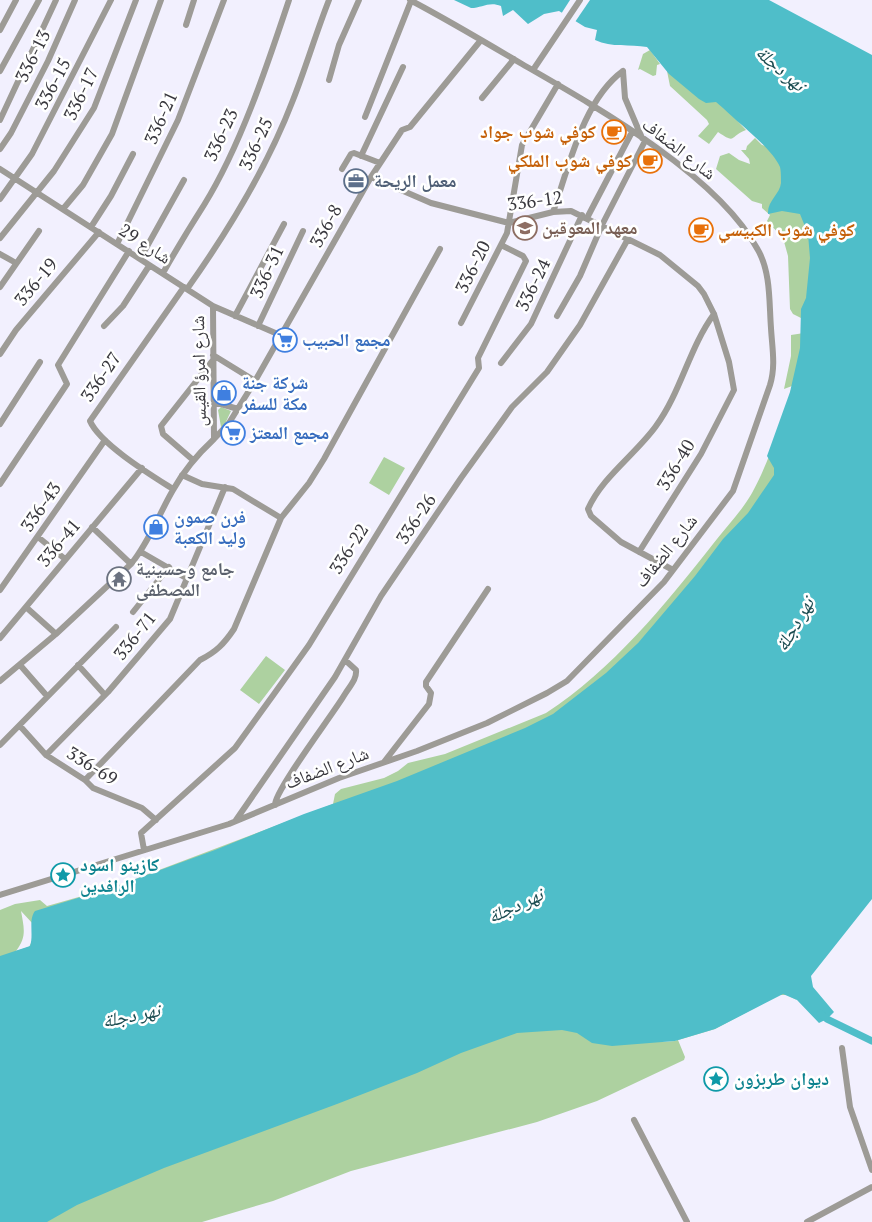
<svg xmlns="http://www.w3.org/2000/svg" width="872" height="1222" font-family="'PT Serif','Noto Naskh Arabic',serif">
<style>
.green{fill:#add1a0;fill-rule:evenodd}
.water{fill:#4fbec9}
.pier{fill:#f2f0fe}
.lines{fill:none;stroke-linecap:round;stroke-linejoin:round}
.canal{stroke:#4fbec9;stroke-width:7}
.minor{stroke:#9d9b96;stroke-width:6}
.labels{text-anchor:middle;stroke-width:5;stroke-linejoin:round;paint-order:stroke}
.street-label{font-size:18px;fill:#39383e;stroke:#fff}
.food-label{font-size:18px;font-weight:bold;fill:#c56008;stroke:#fff;text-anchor:end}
.service-label{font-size:18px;font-weight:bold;fill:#4e5e75;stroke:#fff;text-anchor:start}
.education-label{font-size:18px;font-weight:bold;fill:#785e54;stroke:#fff;text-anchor:start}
.shop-label{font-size:18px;font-weight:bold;fill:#366cbe;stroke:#fff;text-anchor:start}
.worship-label{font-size:18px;font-weight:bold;fill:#5b616d;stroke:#fff;text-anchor:start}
.culture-label{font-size:18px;font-weight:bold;fill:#0d838f;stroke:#fff;text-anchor:start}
.water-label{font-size:19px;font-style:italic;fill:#1b4c51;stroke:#fff}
</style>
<rect width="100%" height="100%" fill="#f2f0fe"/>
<path class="green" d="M650,50L660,64L657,65L656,75L653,76L640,69L638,70L643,54Z
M667,71L699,80L746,130C729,136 737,145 718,132L709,144L698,136L709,124L707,120L670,86Z
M755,138L762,145L787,152L817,261L801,318L793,314L790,309L788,256L783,238L767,221L770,215L762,208V204L752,201L716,169L720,156L729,153L739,160L750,164L749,159L741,150H746L747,146Z
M804,333L814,335L774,468L778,475L718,559L578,707L0,964V910L15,904L40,900L47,906L114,887L333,804L335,794L341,789L384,778L398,771L408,763L445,754L546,713C612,670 665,605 713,544C726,527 742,511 752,493C768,464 784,418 792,386L784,389L791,356V335ZM21,911L33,924L32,941L29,947L16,951C27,937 24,928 21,911Z
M221,407L231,411L224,426L221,427L218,410Z
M384,457L405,468L389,495L369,483Z
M266,656L285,670L259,704L240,690Z
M779,992L788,993L797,1000L787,995H779L715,1029L678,1040L685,1057L684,1060L597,1101L537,1122L351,1171L273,1201L202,1222H0L448,1050L538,1026L661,1042L675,1041Z"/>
<path class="water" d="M454,0H769L872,55V899L811,976L813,987L834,1012L827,1019L819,1023L797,1000L783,994L715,1029L675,1041L612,1046L592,1043L577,1033L562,1030L517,1033L461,1053L417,1073L337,1104L164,1168L77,1205L47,1222H0V956L30,946C34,935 28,920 35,911L114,887L215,850L304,814L397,781L525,728L553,714L606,673L638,643L695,576L723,539L748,513L774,475V468L767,456L790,392L800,348L801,309L806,298L810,258L808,234L800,214L782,211L768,214C767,201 780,194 781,183C781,178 781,171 780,167C771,147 739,124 723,108L716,102L706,103L699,99L669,74L647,47C630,44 612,48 595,40L597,30L585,27L559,11L544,14L528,24L513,10L503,16L501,6C489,1 482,8 471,8Z"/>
<path class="pier" d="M570,0H590L575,22L561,14Z"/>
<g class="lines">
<path class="canal" d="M820,1013L827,1019L872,1041"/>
<path class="minor" d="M186,25L194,0
M0,30L16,0
M533,70L580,0
M0,71L39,0
M623,71L625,98L642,138
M329,80L339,45L359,0
M482,98L514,59
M365,117L411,1
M0,120L56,0
M0,149L11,133L48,61L75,0
M361,156L403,67
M0,169L213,306L280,335
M342,169L351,154L354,153L380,163
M371,177L431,203L509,223L553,212L571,211L660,255L698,286L704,294L714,314L729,362L734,390L701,454L639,552
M0,199L32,154L111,0
M63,209L83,185L112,134L161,0
M553,212C569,167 583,100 623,71
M587,218L632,132
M91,227L111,196L133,154
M0,238L54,171L94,108L136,0
M117,244L178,120L224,0
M0,254L16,263
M140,259L184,180
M163,273C176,250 190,227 204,205C241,145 267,66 289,0
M0,287L39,231
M187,289C229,230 267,168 293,100C306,67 316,33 329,0
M235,316L284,224
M557,316L580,276L602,225L645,141
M461,323L507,233L522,145L558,84
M104,326L123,306L149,266
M258,326L303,231
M0,354L16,330L99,232
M213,355L255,381
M501,363L531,324L582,215
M214,402L238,409
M0,424L40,362
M214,439L229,423L255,381L371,177L402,130L410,127L481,40
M193,460L163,434L161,426L213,360
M182,475L202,484L233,489L281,518
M0,484L67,384L58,365L129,251
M173,489C151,475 100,444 90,421L184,287
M92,527L131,564
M38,537L65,559
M141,552L186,578
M673,570L621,542L591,516L588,509C602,477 636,454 656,426C681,392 689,348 714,314
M0,590L105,440
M27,608L56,634
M133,612L169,567
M0,638L142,468
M20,665L47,696
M78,665L105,695
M0,681L56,634L131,564C149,542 159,514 173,490C184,470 198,454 214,439L213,306
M20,726L46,755L85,780L93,788L142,808L156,820
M0,745L116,627
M46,755L108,692L170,619L225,487
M384,762L429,704L431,693L426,686V682L488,589
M85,780L200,660C216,652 224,644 234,629L281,518L309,483L324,459L440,249
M275,805C274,791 334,713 345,694C350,686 357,679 356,670L345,660
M236,820L335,677L381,596L461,478L512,407L547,372L580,325L628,239
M144,850L141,833L235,748L274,694L309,645L479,368L478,358L526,261L523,256L501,245
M0,895L229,824L339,778L417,751L487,723L547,693L567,681L664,582L733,491L770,385C776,366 772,347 771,328C769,303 771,273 758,250C718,175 595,106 522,64C485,42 448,20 410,0
M842,1048L850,1107L872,1170
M634,1120L687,1222
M807,1222L872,1187"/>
</g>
<defs>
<g id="cafe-ring" transform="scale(1.25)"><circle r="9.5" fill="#fff" stroke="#e8710a" stroke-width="1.5"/><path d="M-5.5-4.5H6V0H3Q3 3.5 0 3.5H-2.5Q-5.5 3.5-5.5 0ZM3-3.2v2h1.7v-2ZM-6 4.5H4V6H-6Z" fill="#e8710a"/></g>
<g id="office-ring" transform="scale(1.25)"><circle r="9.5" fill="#fff" stroke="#5c6f8a" stroke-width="1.5"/><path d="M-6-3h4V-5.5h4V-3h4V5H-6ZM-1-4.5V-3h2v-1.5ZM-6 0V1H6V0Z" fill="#5c6f8a"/></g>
<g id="school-ring" transform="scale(1.25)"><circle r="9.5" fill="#fff" stroke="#8d6e63" stroke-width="1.5"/><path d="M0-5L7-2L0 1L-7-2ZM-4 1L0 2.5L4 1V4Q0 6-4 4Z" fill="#8d6e63"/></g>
<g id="supermarket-ring" transform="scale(1.25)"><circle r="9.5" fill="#fff" stroke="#3f7fe0" stroke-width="1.5"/><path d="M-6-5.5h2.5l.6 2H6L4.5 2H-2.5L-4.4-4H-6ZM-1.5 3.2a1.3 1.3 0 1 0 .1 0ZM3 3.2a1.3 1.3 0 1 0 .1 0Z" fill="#3f7fe0"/></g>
<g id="shop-ring" transform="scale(1.25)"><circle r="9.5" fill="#fff" stroke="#3f7fe0" stroke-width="1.5"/><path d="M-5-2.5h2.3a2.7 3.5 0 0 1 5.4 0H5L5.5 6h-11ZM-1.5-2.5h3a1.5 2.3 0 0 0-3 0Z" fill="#3f7fe0"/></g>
<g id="temple-ring" transform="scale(1.25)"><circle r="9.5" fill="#fff" stroke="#6b7280" stroke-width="1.5"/><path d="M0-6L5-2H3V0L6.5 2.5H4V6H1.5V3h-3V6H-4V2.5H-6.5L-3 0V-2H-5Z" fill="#6b7280"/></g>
<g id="sight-ring" transform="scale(1.25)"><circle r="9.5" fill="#fff" stroke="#0f9aa8" stroke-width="1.5"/><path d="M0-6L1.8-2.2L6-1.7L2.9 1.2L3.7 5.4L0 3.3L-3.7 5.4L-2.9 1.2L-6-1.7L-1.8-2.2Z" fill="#0f9aa8"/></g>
</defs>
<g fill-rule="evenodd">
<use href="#cafe-ring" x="614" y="132"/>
<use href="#cafe-ring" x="650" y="161"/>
<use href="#office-ring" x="356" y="181"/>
<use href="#school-ring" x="525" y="228"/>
<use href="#cafe-ring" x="701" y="230"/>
<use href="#supermarket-ring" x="285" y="340"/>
<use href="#shop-ring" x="224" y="393"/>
<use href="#supermarket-ring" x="233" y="433"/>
<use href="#shop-ring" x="156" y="527"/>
<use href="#temple-ring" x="119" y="579"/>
<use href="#sight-ring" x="63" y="875"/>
<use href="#sight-ring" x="716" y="1079"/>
</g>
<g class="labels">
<g class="street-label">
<text transform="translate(33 56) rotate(-63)" y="6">336-13</text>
<text transform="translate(53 84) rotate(-62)" y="6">336-15</text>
<text transform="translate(81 94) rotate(-64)" y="6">336-17</text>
<text transform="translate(161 118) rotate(-66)" y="6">336-21</text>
<text transform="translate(221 135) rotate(-65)" y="6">336-23</text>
<text transform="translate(256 144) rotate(-65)" y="6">336-25</text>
<text transform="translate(679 149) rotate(38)" y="6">شارع الضفاف</text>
<text transform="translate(535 201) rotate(-8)" y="6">336-12</text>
<text transform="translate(326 226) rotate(-61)" y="6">336-8</text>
<text transform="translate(145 244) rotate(33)" y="6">شارع 29</text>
<text transform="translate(473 267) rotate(-63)" y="6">336-20</text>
<text transform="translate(267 272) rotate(-65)" y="6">336-31</text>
<text transform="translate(36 282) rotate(-50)" y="6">336-19</text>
<text transform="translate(533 285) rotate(-64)" y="6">336-24</text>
<text transform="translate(199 371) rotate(-91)" y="6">شارع امرؤ القيس</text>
<text transform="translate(101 377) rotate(-55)" y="6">336-27</text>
<text transform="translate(676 465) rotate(-59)" y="6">336-40</text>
<text transform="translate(41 507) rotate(-55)" y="6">336-43</text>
<text transform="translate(416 519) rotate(-56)" y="6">336-26</text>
<text transform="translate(59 543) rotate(-50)" y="6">336-41</text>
<text transform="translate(349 549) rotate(-57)" y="6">336-22</text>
<text transform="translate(666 551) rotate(-51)" y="6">شارع الضفاف</text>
<text transform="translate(135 636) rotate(-51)" y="6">336-71</text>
<text transform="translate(92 766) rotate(32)" y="6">336-69</text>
<text transform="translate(327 768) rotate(-21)" y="6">شارع الضفاف</text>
</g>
<g class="food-label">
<text x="596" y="138">كوفي شوب جواد</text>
<text x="632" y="167">كوفي شوب الملكي</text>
<text x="718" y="236" text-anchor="start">كوفي شوب الكبيسي</text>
</g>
<g class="service-label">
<text x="374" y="187">معمل الريحة</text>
</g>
<g class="education-label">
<text x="542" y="234">معهد المعوقين</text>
</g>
<g class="shop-label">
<text x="302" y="346">مجمع الحبيب</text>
<text x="242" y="389">شركة جنة<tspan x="242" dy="21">مكة للسفر</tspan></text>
<text x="250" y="439">مجمع المعتز</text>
<text x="174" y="523">فرن صمون<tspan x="174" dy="21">وليد الكعبة</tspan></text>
</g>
<g class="worship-label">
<text x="136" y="575">جامع وحسينية<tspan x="136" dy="21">المصطفى</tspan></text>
</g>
<g class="culture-label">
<text x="80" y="871">كازينو اسود<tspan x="80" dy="21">الرافدين</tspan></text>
<text x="734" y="1085">ديوان طربزون</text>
</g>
<g class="water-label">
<text transform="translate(781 68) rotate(41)" y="7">نهر دجلة</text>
<text transform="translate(794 624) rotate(-60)" y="7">نهر دجلة</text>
<text transform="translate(515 905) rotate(-25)" y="7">نهر دجلة</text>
<text transform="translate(131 1015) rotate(-12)" y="7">نهر دجلة</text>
</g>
</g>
</svg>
